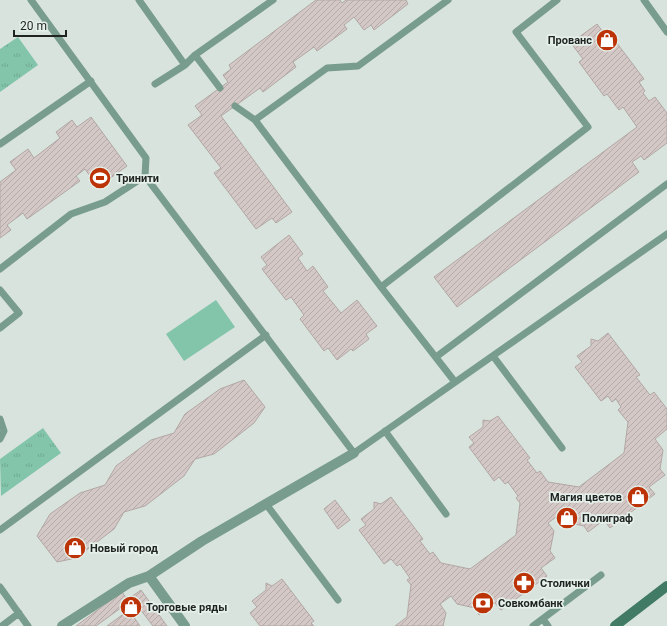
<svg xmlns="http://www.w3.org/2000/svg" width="667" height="626" font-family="Roboto,sans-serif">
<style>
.park{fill:url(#park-tufts)}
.pitch{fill:#83c5ab}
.building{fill:url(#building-hatch);stroke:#b2a7a4}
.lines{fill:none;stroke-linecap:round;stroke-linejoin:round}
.service{stroke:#789c8d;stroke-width:7}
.minor{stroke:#789c8d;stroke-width:10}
.secondary{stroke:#427b65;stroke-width:10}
.labels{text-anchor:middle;stroke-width:3.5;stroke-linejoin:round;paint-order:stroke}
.poi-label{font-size:11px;font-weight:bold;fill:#1f2321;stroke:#e5f0eb;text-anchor:start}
</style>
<defs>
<pattern id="park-tufts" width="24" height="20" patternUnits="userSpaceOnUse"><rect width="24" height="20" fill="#83c5ab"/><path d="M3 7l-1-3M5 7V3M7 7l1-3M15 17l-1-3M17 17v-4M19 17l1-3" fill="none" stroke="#71a993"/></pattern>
<pattern id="building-hatch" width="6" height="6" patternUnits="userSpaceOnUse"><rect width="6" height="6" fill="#d3c8c5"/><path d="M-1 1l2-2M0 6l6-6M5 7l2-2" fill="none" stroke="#b5aca9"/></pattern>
</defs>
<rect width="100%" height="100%" fill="#d8e3de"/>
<path class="park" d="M18,37L38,65L0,92V49Z
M43,428L61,453L1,496L0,459Z"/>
<path class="pitch" d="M216,300L235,327L184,361L166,334Z"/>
<path class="building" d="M316,0H340L342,3L346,0H406L408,4L374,30L371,25L364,30L354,17L344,25L347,29L317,51L314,47L293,62L296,67L263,92L260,88L221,116L292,212L276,223L272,218L256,229L214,173L221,168L188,125L202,115L195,106L228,82L223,75L231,69L229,65Z
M597,24L603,32L607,30L644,79L639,82L645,91L643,93L649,101L655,97L667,113V143L644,160L641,156L632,162L639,172L457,307L434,277L637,127L623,107L619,110L607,94L604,96L579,62L583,59L571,43Z
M91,117L127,166L98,187L85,169L76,176L80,181L27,219L23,213L7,225L11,230L0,238V182L16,170L10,162L28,149L34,158L60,138L56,132L72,120L77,127Z
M289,235L303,254L298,258L307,271L313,266L328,287L323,291L341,313L357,300L377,326L366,334L369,339L353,351L351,349L337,360L328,348L324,351L300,319L304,315L291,297L286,300L262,269L267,265L261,257Z
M608,333L640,375L636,377L650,395L654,392L667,409V429L655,439L663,450L660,469L665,475L649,487L655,494L610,528L604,520L588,532L584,526L566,522L560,514L548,523L554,531L550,551L555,558L541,568L547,576L501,610L495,603L479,615L475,608L457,604L451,596L440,604L446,613L443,626H395L407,617L411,585L407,580L410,578L400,564L397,566L391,559L384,564L359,530L366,525L361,519L374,509V502L381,504L391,497L423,539L420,541L430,554L433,552L441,563L470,569L516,535L520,503L516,498L518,496L508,482L505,484L499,477L494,481L469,447L474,443L469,437L483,427V420L490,421L498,416L530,458L527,460L537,473L540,471L548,482L579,487L624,453L628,422L618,410L621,407L616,399L612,402L608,396L601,401L575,367L582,362L577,356L591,346V339L598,341Z
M244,380L265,407L254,423L214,454L195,459L184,476L145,506L124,512L114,529L76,558L57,562L37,536L50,514L80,493L105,485L116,466L151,440L174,433L185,414L220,389Z
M335,500L350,520L338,529L324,509Z
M282,579L314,621L311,623L314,626H260L250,613L257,607L252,601L266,590V583L272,586Z
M141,590L167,626H153L131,597Z
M122,592L129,602L96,626H76Z
M129,610L140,626H107Z"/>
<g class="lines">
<path class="service" d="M31,0L146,158L145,176L354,453L667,234
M139,0L185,65
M644,0L667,32
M195,55L220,88
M155,84L185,65L195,55L273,0
M235,106L255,120L381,287L455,382
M255,120L327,68L358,66L448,0
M0,144L91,81
M0,269L71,214L105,202L145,176
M381,287L588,127L516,32L557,0
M0,290L19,313L0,328
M493,356L562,448
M436,357L667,184
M0,419L4,431L0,439
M385,431L446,514
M266,504L338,600
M0,530L266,335
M0,587L28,626
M543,619L548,626
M2,626L19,613
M533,626L601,575"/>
<path class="minor" d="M149,576L185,626
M62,626L129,583L149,576L202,541L354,453"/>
<path class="secondary" d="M615,626L667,586"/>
</g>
<defs>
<g id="shop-disc" transform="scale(1.15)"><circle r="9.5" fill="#bc3307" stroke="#e5f0eb"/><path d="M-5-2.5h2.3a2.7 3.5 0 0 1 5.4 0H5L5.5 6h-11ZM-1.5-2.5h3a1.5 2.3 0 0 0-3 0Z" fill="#fff"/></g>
<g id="stadium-disc" transform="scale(1.15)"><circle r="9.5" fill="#bc3307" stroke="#e5f0eb"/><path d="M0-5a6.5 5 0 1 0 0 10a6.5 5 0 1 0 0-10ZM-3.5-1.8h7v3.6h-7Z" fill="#fff"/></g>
<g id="pharmacy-disc" transform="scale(1.15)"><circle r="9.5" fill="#bc3307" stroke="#e5f0eb"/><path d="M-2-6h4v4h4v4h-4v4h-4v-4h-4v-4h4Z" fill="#fff"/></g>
<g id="bank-disc" transform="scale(1.15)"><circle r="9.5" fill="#bc3307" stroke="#e5f0eb"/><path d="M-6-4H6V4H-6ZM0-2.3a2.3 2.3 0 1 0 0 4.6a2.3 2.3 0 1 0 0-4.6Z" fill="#fff"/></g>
</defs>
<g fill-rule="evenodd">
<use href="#shop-disc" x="607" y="40"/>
<use href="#stadium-disc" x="100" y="178"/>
<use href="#shop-disc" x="638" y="497"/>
<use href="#shop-disc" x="567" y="518"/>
<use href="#shop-disc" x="75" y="548"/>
<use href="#pharmacy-disc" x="524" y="583"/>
<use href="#bank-disc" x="483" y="603"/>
<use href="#shop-disc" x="131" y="607"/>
</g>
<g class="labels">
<g class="poi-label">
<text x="592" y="44" text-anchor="end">Прованс</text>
<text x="116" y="182">Тринити</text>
<text x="622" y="501" text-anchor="end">Магия цветов</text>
<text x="582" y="522">Полиграф</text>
<text x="90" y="552">Новый город</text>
<text x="540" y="587">Столички</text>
<text x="498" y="607">Совкомбанк</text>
<text x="146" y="611">Торговые ряды</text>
</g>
</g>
<path d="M14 30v6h52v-6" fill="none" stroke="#1f2321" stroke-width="2"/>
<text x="20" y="30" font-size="12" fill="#1f2321" stroke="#e5f0eb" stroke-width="3" paint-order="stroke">20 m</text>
</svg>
